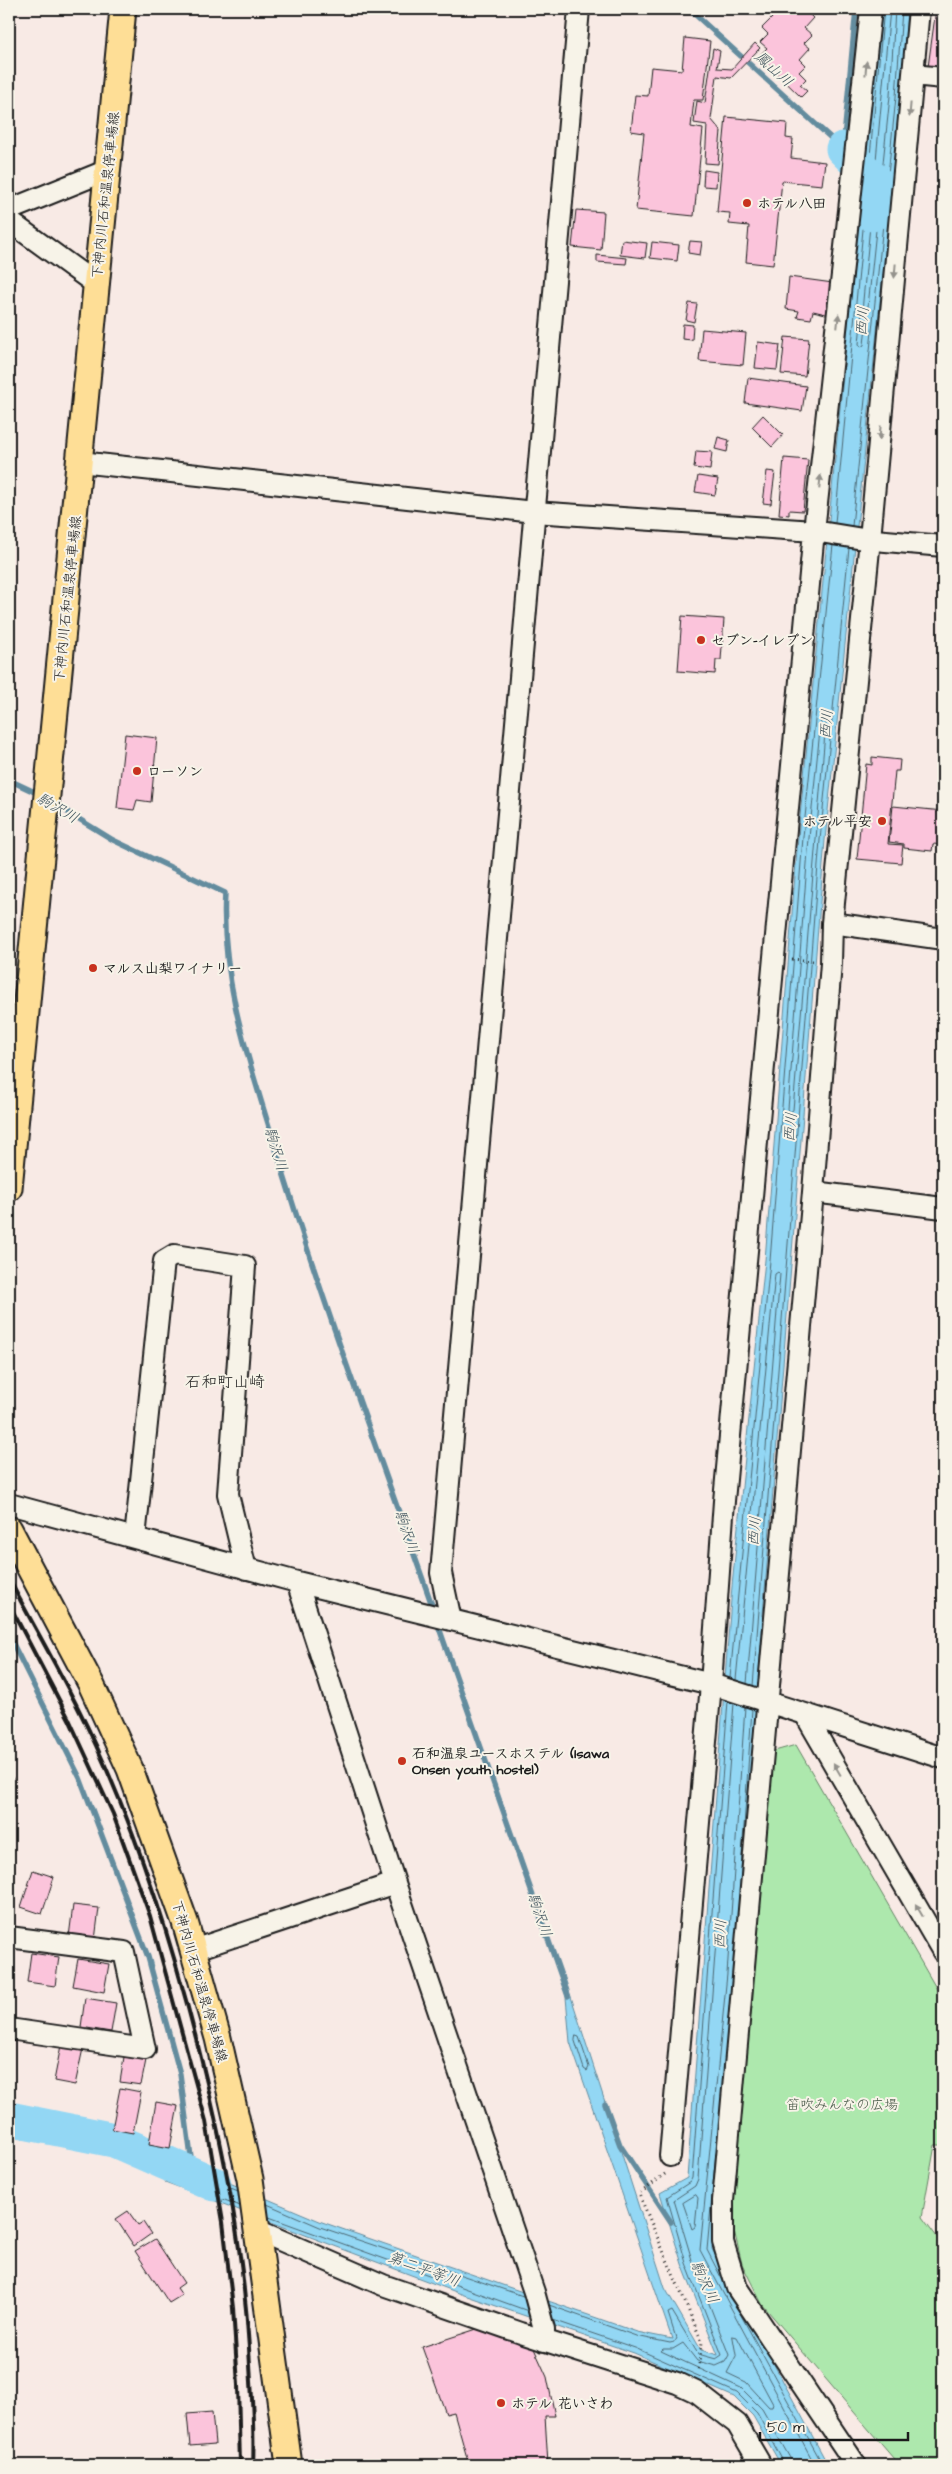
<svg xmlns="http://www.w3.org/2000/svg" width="952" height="2474" font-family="'Architects Daughter','Klee One',sans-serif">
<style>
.green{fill:#ade8ad;stroke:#648264}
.water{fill:#93d7f4;stroke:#638c9e}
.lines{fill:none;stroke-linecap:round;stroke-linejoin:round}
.shore{stroke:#4c6772;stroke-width:1}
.stream{stroke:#638c9e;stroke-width:5.5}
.river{stroke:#93d7f4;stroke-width:35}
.building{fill:#fbc4db;stroke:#1c1c1c}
.minor-casing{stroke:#1c1c1c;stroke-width:24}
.major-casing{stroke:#1c1c1c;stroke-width:29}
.path{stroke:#1c1c1c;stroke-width:3;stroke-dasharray:1 4;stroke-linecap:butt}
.minor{stroke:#f7f3e8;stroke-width:20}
.major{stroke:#fede96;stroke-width:25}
.rail{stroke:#1c1c1c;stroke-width:4}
.oneway{fill:#94928c}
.poi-dot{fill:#c8321e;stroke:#f7f3e8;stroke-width:2}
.labels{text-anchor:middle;stroke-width:4;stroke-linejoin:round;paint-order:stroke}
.street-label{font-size:14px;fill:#1c1c1c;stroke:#f7f3e8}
.poi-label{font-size:14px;font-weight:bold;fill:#1c1c1c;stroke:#f7f3e8;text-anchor:start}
.park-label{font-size:14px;fill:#485948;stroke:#f7f3e8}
.water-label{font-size:15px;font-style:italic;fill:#40545d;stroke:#f7f3e8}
.quarter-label{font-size:16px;fill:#1c1c1c;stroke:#f7f3e8}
</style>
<rect width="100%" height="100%" fill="#f8eae5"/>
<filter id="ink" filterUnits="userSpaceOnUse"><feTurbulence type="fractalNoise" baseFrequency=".02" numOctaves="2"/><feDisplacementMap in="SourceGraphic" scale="10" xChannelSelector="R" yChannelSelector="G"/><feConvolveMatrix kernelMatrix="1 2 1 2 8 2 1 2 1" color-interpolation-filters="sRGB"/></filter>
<g filter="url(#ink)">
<path class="green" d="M796,1745L943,2000V2145H935L922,2217L943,2245V2465H899L762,2304L742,2264L733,2226L732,2197L771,1752Z"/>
<path class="water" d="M879,9H907L901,97L825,840L763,1615L738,1975L712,2249L828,2465H781L753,2416L734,2397L634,2353L464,2295L165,2182L173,2159L322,2222L637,2332L672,2339L570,2042L564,1975L665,2288L701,2350L718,2355L682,2264L660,2193L687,2178L732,1586L765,1260L798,837Z"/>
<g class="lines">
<path class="shore" d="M890,9L859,344L861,347L864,345L890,96L895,9
M835,523L884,9
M852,526L896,97L902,9
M824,718L826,721L793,1110L790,1112L788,1109L809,838L821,720Z
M730,1678L770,1261L803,837L833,545
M736,1680L775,1274L778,1272L780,1274L747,1684
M753,1686L820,840L849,548
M734,1703L698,2179L695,2186L674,2200L692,2260L729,2355L725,2362L716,2366L697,2361L683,2343L673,2349H663L661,2351L741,2388L762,2409L790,2458L791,2465
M745,1707L727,1974L700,2250L815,2465
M739,1900L752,1709
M576,2036L579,2037L589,2067L587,2071L584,2069L575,2041Z
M716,2152L707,2250L724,2283
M238,2191L178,2166L172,2177L174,2180L240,2206
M696,2195L698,2198L695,2227L692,2229L683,2203Z
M267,2204L320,2227L523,2296
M269,2217L528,2311
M549,2305L636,2336L670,2343L674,2342L676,2338L668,2313L672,2311L698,2354L716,2359L722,2355L686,2263L667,2197L690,2182L692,2178L728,1701
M737,2308L823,2465
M553,2320L635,2348L737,2393L757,2413L785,2465
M733,2336L737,2337L773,2404L772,2407H769L746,2382L727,2373L736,2356Z"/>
<path class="stream" d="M689,9L843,149
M843,149L856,9
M9,780L41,795
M53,803L113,840L225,893C220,980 250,1064 275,1146C322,1303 380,1457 434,1611
M437,1622L568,1996
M9,1636L80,1778L148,1957L180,2074L193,2172
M605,2104L620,2145L671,2222"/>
<path class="river" d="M843,149L875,181L872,214
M9,2119L114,2140L214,2184"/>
</g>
<path class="building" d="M767,9H804L813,18L804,28L812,35L804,43L810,48L800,59L806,65L799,72L806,79L800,85L807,91L801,97L759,56L767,48L760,42L768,34L762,28L772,18L765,11Z
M936,9H943V69L928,67Z
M685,38L710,41L703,100H694L691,127L703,129L694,216L636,210L644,133L631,131L635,95L648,96L651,67L682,70Z
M755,43L760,48L731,78L717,76L711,119L721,131L718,164L705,163L707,125L694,123L697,101L705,103L713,48L720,51L717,68L732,69Z
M726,117L787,123L786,138L793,139L791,158L825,162L822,185L782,181L773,265L746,262L749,226L729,224L730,213L717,212Z
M704,170L717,172L716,187L703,186Z
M576,210L604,212L601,250L572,247Z
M622,240L647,243L645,258L620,255Z
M690,241L702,242L700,255L688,253Z
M652,242L679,245L677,261L650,258Z
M597,255L627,258L626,264L597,262Z
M789,277L833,283L830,315L813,311L811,319L797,317L799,311L786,309Z
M689,303L697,304L694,322L686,320Z
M683,324L693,325L692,340L682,339Z
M702,329L746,333L743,365L699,361Z
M785,337L809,339L805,376L781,374Z
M758,342L780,345L777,370L755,368Z
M748,378L806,386L802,411L745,403Z
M763,415L783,435L772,447L752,427Z
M718,437L729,440L727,452L715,449Z
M696,451L712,452L710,470L694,468Z
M784,458L808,460L803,511L789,510V515L779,514Z
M767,471L775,472L771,504L763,503Z
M698,476L718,479L715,495L695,492Z
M682,616L724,619L721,660H716L715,674L678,671Z
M125,734L157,738L151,802L137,800L134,810L117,808Z
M872,757L900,760L899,771H895L888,844L903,845L901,863L857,859L866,764L872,765Z
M893,806L943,811V845L933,844L932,851L904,848V844L889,842Z
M9,1776L13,1778L9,1787Z
M33,1870L54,1877L42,1914L21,1907Z
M73,1905L99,1908L95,1940L69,1937Z
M31,1953L59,1957L55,1986L27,1982Z
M78,1959L109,1964L104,1992L73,1986Z
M85,1998L116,2003L111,2032L81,2027Z
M62,2040L84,2044L75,2085L54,2081Z
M124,2057L146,2060L141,2085L120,2082Z
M120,2088L141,2092L133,2133L112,2129Z
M156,2102L178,2106L170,2148L149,2144Z
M128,2211L138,2225L143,2222L151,2234L134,2246L116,2219Z
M155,2239L184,2283L177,2288L182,2295L169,2303L135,2251Z
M483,2327L531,2342L547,2377L555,2416H545L548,2465H469L454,2412L446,2414L422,2347Z
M212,2412L215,2444L190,2446L187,2414Z"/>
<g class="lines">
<g class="minor-casing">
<path id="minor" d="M913,75L943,78
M9,210L108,170
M9,221L97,285
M80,462L534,512L814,531L863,539L943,546
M832,923L943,939
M813,1192L943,1208
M9,1504L297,1582L711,1684L943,1758
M135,1538L164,1261L174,1255L245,1266L228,1494L246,1569
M297,1582L395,1883L534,2292L544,2329V2341
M451,1620L441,1573L579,9
M806,1716L943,1952
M9,1937L124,1952L145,2049L9,2029
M193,1950L395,1883
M670,2156L711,1684L724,1501L774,957L814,531L871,9
M257,2230L383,2285L521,2333L677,2383L696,2392L737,2424L761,2465
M856,2465L737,2288L723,2242V2201L813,1192L831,963L832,923L870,539L919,9"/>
</g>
<g class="major-casing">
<path id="major" d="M9,1188L123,9
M9,1529L91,1684L130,1769L185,1922L218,2038L250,2179L289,2465"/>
</g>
<path class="path" d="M792,959L813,961
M665,2174L639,2194L702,2342L698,2372"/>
<use href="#minor" class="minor"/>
<use href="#major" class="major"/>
<path class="rail" d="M9,1579C32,1623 57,1666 79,1710C134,1819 172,1941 201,2058C225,2156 243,2248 249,2348C251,2387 255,2427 253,2465
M9,1604L69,1719L113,1814L150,1916L177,2015L206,2121L223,2222L233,2308L238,2385L240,2465"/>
</g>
<defs><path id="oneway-solid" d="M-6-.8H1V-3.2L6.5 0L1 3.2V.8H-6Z" transform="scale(1.25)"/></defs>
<g class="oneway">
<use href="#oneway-solid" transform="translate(866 68) rotate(-85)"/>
<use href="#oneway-solid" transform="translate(910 110) rotate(95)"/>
<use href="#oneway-solid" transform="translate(895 271) rotate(95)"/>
<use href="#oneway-solid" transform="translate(838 321) rotate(-84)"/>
<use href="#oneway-solid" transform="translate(880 433) rotate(95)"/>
<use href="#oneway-solid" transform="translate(820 482) rotate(-84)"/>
<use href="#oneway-solid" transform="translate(837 1769) rotate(-120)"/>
<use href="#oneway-solid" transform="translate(919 1910) rotate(-120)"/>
</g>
</g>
<g class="poi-dot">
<circle cx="747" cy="203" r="5"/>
<circle cx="701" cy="640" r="5"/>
<circle cx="137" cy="771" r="5"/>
<circle cx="882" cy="821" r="5"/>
<circle cx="93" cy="968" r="5"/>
<circle cx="402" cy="1761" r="5"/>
<circle cx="501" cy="2403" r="5"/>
</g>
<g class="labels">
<g class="street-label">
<text transform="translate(105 195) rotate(-84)" y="5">下神内川石和温泉停車場線</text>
<text transform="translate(67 599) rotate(-84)" y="5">下神内川石和温泉停車場線</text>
<text transform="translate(200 1981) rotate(74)" y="5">下神内川石和温泉停車場線</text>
</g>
<g class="poi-label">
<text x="757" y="208">ホテル八田</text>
<text x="711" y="645">セブン-イレブン</text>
<text x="147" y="776">ローソン</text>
<text x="872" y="826" text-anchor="end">ホテル平安</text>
<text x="103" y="973">マルス山梨ワイナリー</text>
<text x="412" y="1758">石和温泉ユースホステル (Isawa<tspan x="412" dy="16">Onsen youth hostel)</tspan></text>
<text x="511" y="2408">ホテル 花いさわ</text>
</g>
<g class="park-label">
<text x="842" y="2109">笛吹みんなの広場</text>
</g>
<g class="water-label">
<text transform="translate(774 69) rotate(42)" y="5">鳳山川</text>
<text transform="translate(862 321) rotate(-85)" y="5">西川</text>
<text transform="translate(826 724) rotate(-85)" y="5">西川</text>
<text transform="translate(58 808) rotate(30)" y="5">駒沢川</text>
<text transform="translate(790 1127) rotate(-85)" y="5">西川</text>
<text transform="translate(276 1149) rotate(73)" y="5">駒沢川</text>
<text transform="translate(754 1531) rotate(-85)" y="5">西川</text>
<text transform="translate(407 1532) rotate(71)" y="5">駒沢川</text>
<text transform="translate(540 1915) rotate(71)" y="5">駒沢川</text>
<text transform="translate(720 1934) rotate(-88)" y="5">西川</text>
<text transform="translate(424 2269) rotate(20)" y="5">第二平等川</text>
<text transform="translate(705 2282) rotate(65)" y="5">駒沢川</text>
</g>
<g class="quarter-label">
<text x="225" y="1387">石和町山崎</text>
</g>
</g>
<rect width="952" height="2474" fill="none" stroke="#f7f3e8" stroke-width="30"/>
<rect x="15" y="15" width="922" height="2444" fill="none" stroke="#1c1c1c" stroke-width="2" filter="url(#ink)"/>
<path d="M760 2432v8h148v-8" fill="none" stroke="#1c1c1c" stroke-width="2.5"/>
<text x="767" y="2432" font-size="15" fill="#1c1c1c" stroke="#f7f3e8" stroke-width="4" paint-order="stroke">50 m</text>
</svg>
